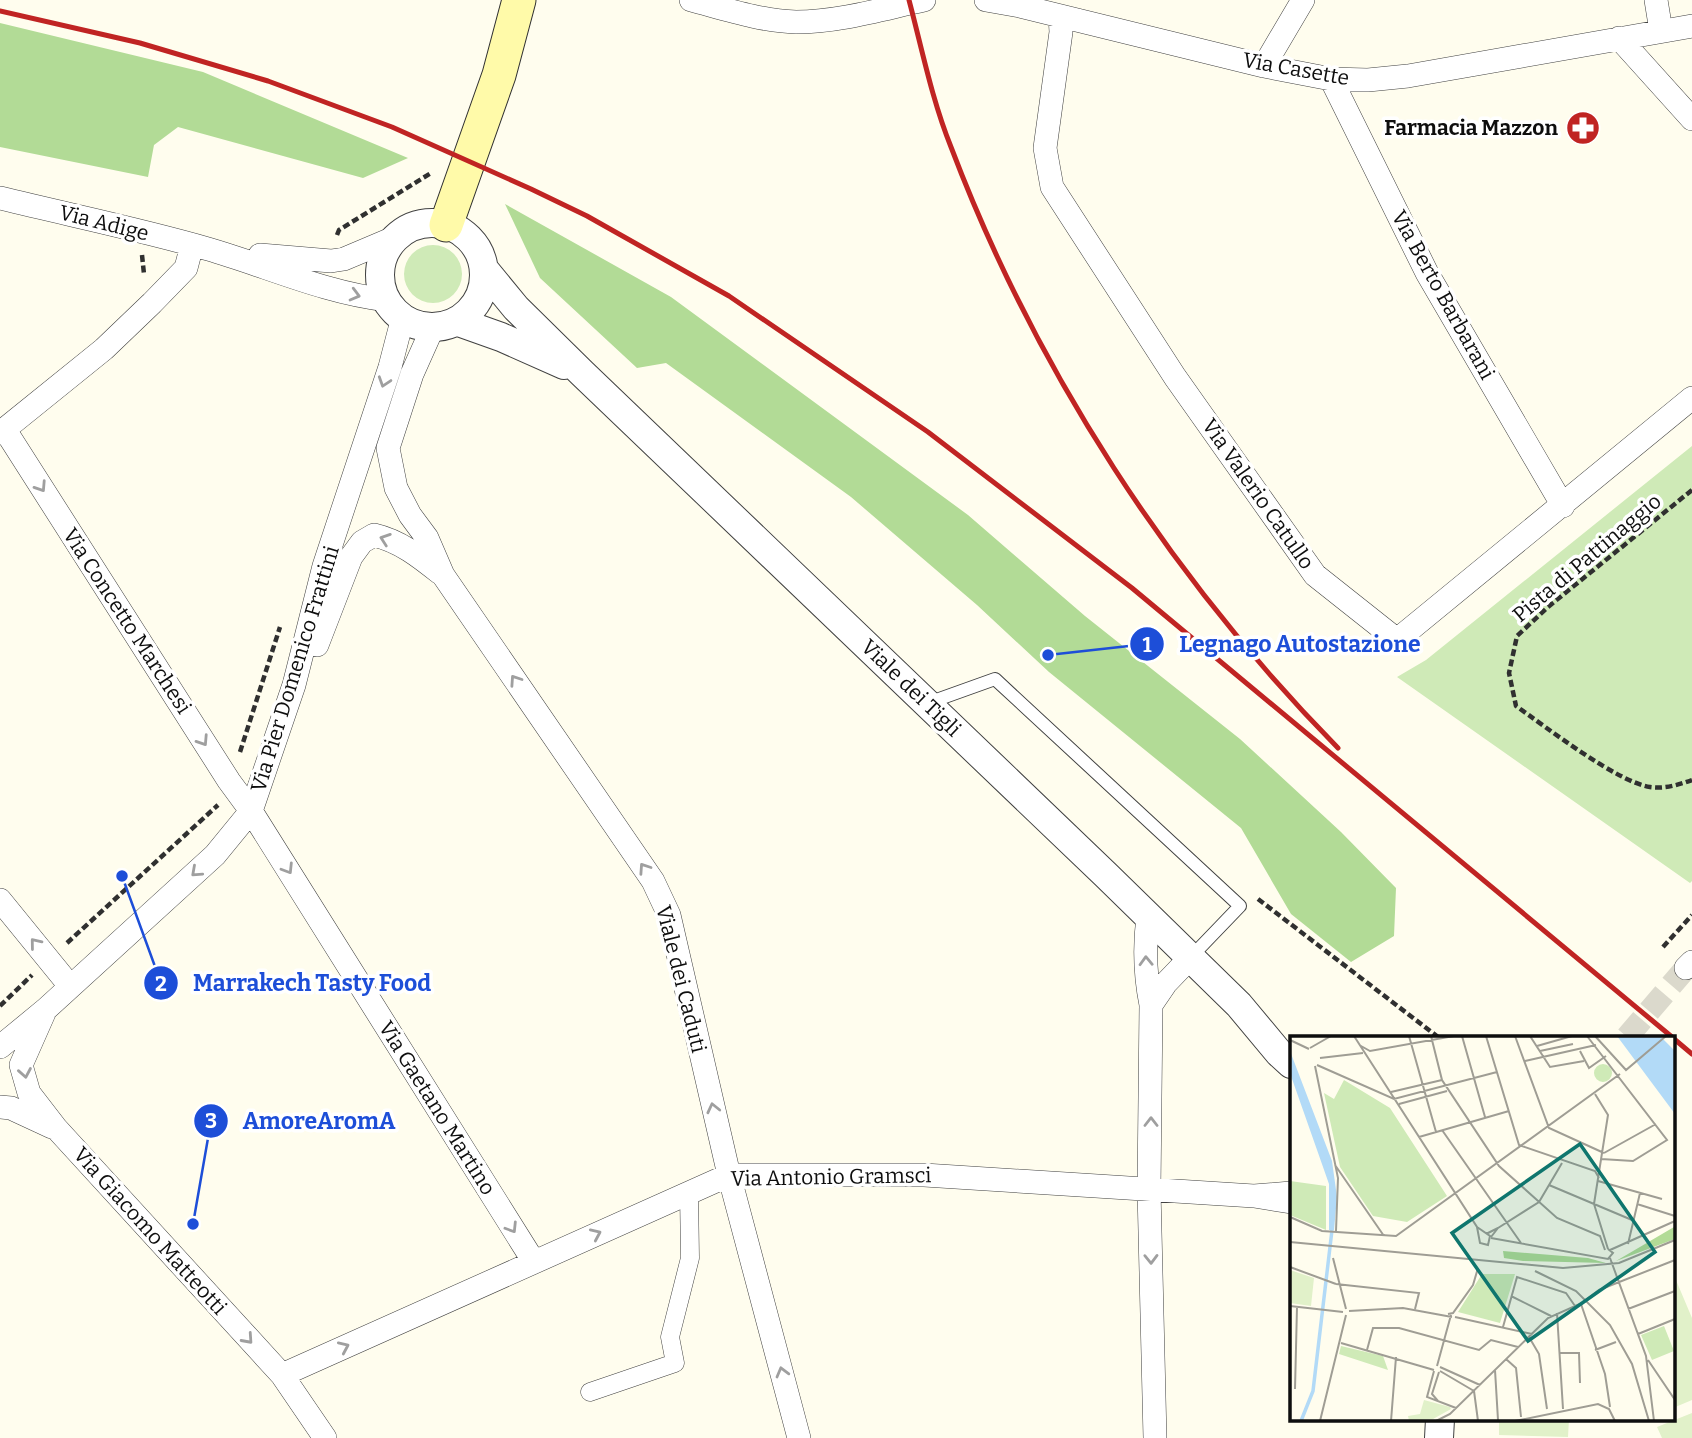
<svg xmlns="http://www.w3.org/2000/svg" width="1692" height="1438" font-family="Bitter,serif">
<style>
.green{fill:#cfeab7}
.forest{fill:#b2db96}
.pitch{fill:#e1f1c9}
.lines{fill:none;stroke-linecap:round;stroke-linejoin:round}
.minor-tunnel{stroke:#dbd9cc;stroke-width:23;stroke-dasharray:23 11;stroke-linecap:butt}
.service-casing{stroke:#414141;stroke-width:14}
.pedestrian-casing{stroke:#414141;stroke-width:19}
.minor-casing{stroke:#414141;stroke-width:24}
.tertiary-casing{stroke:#414141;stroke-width:30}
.secondary-casing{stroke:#303030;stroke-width:35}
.path{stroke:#303030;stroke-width:4.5;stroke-dasharray:7 3.5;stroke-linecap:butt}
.service{stroke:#fff;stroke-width:12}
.pedestrian{stroke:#fff;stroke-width:18}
.minor{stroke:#fff;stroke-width:23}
.tertiary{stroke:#fff;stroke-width:28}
.secondary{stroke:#fffaa9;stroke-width:33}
.rail{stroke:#c02423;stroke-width:5}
.oneway{stroke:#9f9f9f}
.labels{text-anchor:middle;stroke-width:7;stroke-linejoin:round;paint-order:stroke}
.street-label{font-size:21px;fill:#0e0e0e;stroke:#fff}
.poi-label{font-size:21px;font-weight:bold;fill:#0e0e0e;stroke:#fff;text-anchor:end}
.inset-river{fill:none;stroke:#b2daf7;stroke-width:3.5}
.inset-road{fill:none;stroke:#9f9d94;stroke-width:2}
.view{fill:#0f766e;fill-opacity:0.15;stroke:#0f766e;stroke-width:3.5}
.inset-edge{fill:none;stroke:#0e0e0e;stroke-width:3.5}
.leader{fill:none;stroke:#1d4ed8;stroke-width:2.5}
.callout-dot{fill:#1d4ed8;stroke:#fff;stroke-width:2.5}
.mark-label{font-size:21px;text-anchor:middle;font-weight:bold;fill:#fff}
.callout-label{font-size:23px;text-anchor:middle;font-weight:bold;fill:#1d4ed8;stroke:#fff;stroke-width:7;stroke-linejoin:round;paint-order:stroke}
</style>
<rect width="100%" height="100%" fill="#fffdee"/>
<path class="green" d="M404 274a29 29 0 1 1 58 0a29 29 0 1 1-58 0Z
M1692,446V881L1690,883L1397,677L1426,660Z"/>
<path class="forest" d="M0,23L203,72L408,158L363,178L178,127L154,145L148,177L0,147Z
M505,204L671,297L968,515L1085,616L1240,739L1341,832L1396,888L1394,936L1351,962L1291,914L1241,828L1049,672L977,605L851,497L666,363L637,368L540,278Z"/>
<path class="pitch" d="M1673,1273L1692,1318V1400L1673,1408Z
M1692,1413V1438H1662L1657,1427Z
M1499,1419H1569L1568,1437L1499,1435Z"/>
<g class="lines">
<path class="minor-tunnel" d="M1627,1037L1686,968"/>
<g class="service-casing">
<path id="service" d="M928,703L995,679L1240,906L1190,958"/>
</g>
<g class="pedestrian-casing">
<path id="pedestrian" d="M590,1392L675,1363L670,1337L690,1258L689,1192"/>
</g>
<g class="minor-casing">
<path id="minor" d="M691,0C725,9 761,21 796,22C839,22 882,9 924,0
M986,0L1020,6L1264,66L1331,79L1368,80L1408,76L1692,26
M1656,0L1661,31
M1060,16L1061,32L1045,148L1052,187L1175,377L1315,575L1397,640L1692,398
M1619,38L1692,119
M1264,66L1303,0
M1331,79L1427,273L1563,506
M0,198C69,215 139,229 208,249C267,266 325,293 387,300
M260,255L331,261L344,259L396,237
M433,327L412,374L388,448L396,488L410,515L427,538L443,575L653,881L669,915L729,1175L799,1438
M5,430L229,781L251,811L534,1262
M0,433L104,349L152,303L186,268L192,245
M317,645L351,557L362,542L374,535C400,541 420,557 440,573
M0,900L70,986
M1148,917C1144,947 1145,975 1151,1005L1149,1190L1155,1438
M1686,968L1692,962
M1151,1005L1166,983L1190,958
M44,1013L21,1065L29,1093L56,1128L282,1375L325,1438
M0,1047L45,1010L215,855L251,811L294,685L324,566L390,367L403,317
M0,1107L11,1108L52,1127
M1291,1193L1254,1196L1291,1202
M282,1375L729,1175H924L1254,1196"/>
</g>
<g class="tertiary-casing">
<path id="tertiary" d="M380 275a52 52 0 1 1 104 0a52 52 0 1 1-104 0Z
M484,269L516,308L582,373L1106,875L1239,1005L1279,1053L1291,1064
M456,321L501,337L564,365
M1439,1438L1440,1419"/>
</g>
<g class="secondary-casing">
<path id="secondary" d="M446,225L499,75L519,0"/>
</g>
<path class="path" d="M337,235L339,230L431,173
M142,255L144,274
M1692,490L1548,607L1517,636L1509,673L1516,706C1546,727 1617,782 1650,787C1665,789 1678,785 1692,780
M240,752L280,627
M1258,899L1438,1037
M67,943L218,805
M1663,947L1692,915
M0,1006L32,975"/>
<use href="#service" class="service"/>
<use href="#pedestrian" class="pedestrian"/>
<use href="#minor" class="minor"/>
<use href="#tertiary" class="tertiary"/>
<use href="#secondary" class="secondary"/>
<path class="rail" d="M909,0C922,49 932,100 951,147C1036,371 1171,578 1338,748
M0,11L140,43L268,81L392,127L531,189L587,216L729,296L928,432L1132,588L1672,1037
M1673,1038L1692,1054"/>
</g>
<defs><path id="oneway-chevron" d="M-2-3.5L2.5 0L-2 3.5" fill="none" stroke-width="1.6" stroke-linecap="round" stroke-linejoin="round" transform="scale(1.75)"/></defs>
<g class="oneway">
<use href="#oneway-chevron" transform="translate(355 295) rotate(15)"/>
<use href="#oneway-chevron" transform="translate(384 382) rotate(108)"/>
<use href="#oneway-chevron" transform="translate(41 487) rotate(57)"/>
<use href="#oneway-chevron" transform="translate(385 539) rotate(-161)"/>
<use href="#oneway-chevron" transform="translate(515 680) rotate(-124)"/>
<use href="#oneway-chevron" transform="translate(203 741) rotate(57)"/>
<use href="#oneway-chevron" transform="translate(644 868) rotate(-124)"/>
<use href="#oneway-chevron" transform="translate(288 869) rotate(58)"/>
<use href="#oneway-chevron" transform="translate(196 872) rotate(138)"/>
<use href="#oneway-chevron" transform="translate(35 943) rotate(-129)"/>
<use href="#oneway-chevron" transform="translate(1146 961) rotate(-92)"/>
<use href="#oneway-chevron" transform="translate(25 1073) rotate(80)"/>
<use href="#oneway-chevron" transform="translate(713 1108) rotate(-103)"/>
<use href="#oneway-chevron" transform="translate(1151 1122) rotate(-90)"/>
<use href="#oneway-chevron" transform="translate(512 1228) rotate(58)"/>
<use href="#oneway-chevron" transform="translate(596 1234) rotate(-24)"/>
<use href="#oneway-chevron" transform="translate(1151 1259) rotate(89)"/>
<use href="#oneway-chevron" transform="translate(248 1339) rotate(48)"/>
<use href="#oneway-chevron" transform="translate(344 1347) rotate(-24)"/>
<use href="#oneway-chevron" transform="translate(782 1372) rotate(-105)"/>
</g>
<defs>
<g id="pharmacy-disc" transform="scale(1.75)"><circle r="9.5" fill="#c02423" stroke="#fff"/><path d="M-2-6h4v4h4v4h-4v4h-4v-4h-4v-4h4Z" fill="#fff"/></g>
</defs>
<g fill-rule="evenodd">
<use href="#pharmacy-disc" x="1583" y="128"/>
</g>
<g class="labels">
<g class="street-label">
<text transform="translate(1296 69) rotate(10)" y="7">Via Casette</text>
<text transform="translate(104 223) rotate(14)" y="7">Via Adige</text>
<text transform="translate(1443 295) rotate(61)" y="7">Via Berto Barbarani</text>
<text transform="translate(1258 494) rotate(55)" y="7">Via Valerio Catullo</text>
<text transform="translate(1587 558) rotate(-40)" y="7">Pista di Pattinaggio</text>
<text transform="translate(127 621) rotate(57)" y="7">Via Concetto Marchesi</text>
<text transform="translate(295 669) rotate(-73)" y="7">Via Pier Domenico Frattini</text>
<text transform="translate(911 688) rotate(44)" y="7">Viale dei Tigli</text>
<text transform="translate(681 979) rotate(76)" y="7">Viale dei Caduti</text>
<text transform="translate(437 1108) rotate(58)" y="7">Via Gaetano Martino</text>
<text transform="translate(831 1177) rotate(-1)" y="7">Via Antonio Gramsci</text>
<text transform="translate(150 1231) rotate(48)" y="7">Via Giacomo Matteotti</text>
</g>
<g class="poi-label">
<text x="1558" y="135">Farmacia Mazzon</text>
</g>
</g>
<g transform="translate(1290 1036)">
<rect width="385" height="385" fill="#fffdee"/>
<path d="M304 37a9 9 0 1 1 18 0a9 9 0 1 1-18 0ZM54,44L100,72L157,160L117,186L83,180L50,131L34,57L44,63ZM0,145L36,150V194L0,179ZM192,238H225L210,287L168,276ZM374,290L384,315L362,324L351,299ZM51,310L93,320L98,334L49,318Z" fill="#cfeab7"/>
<path d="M385,187V203L326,225L384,191ZM213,215L298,222L316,227L233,225L214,222Z" fill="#b2db96"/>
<path d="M0,234L24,242L21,270L0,267ZM134,364L160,371L161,373L143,383L119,385L118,380L130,378Z" fill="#e1f1c9"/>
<path d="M327,0H370L385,15V78ZM0,15L42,125L47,161L44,194H39V148L1,40Z" fill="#b2daf7"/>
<path class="inset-river" d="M11,385L23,355L42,194"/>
<path class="inset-road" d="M64,0L187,191L190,207L198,209L200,200L187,191M119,0L146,96M141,0L152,44L209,130L267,182L310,200L315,214M172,0L195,81M196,0L229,109L305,135L309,142M225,0L259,92L314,117M240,0L260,31L294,25M297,0L377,104L343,125L311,123M305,0L336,34L376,0M0,4L19,13M71,10L80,15L164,0M247,10L282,0M20,12L41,0M250,15L283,8M290,15L299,32L316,20M30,22L73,17M235,25L306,9M27,29L104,63L207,36M25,30L48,142L46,195M101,56L152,44M305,58L318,79L304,168L318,213M109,68L157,55M152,94L231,207M129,101L219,75M314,117L366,88M45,129L94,200M308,145L372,163M259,149L342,184M347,168L385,180M0,181L32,195L106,200L330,38M208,192L249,166L272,127M196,198L208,192L201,201M201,202L318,223L323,217L318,213M0,206L273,232L329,227L385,204M338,208L350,157M320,214L385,185M43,222L56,273M320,222L356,320L364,385M0,231L46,248M245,235L286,255L320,289L342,328L359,385M46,248L129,257L125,273M221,260L261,280M291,268L315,338L320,371M0,270L53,276M338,273L385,255M59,275L113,272L162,281M267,277L273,373M158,278L163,277L183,249L188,232M165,281L242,298M213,291L227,241L276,257L285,270M348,298L385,283M239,301L249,318L257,373M51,307L144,334M77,314L83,292H109L189,314L201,304L228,311M305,314L326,306M269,317H289L290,347M216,323L226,332L231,381M358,324L385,364M147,330L161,279M150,331L190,349M205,334L208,384M144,335L137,361L166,372M150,335L184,355M5,353L7,271M184,355L188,385M148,365L142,358L149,336M30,385L56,279M101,385L106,321M146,385L160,378L258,282L292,267L309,254L385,224M225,385L308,368L319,373L325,385"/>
<path class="view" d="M290,108L365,216L238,305L162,197Z"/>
<rect width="385" height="385" class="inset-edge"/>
</g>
<path class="leader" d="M1048 655L1147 644M122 876L161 983M193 1224L211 1121"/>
<g class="callout-dot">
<circle cx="1048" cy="655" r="7"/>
<circle cx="122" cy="876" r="7"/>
<circle cx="193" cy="1224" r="7"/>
<circle cx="1147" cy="644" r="18"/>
<circle cx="161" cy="983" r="18"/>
<circle cx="211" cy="1121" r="18"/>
</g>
<g class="mark-label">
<text x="1147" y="652">1</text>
<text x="161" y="991">2</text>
<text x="211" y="1128">3</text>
</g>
<g class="callout-label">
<text x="1300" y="652">Legnago Autostazione</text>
<text x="312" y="991">Marrakech Tasty Food</text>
<text x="319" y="1129">AmoreAromA</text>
</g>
</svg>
